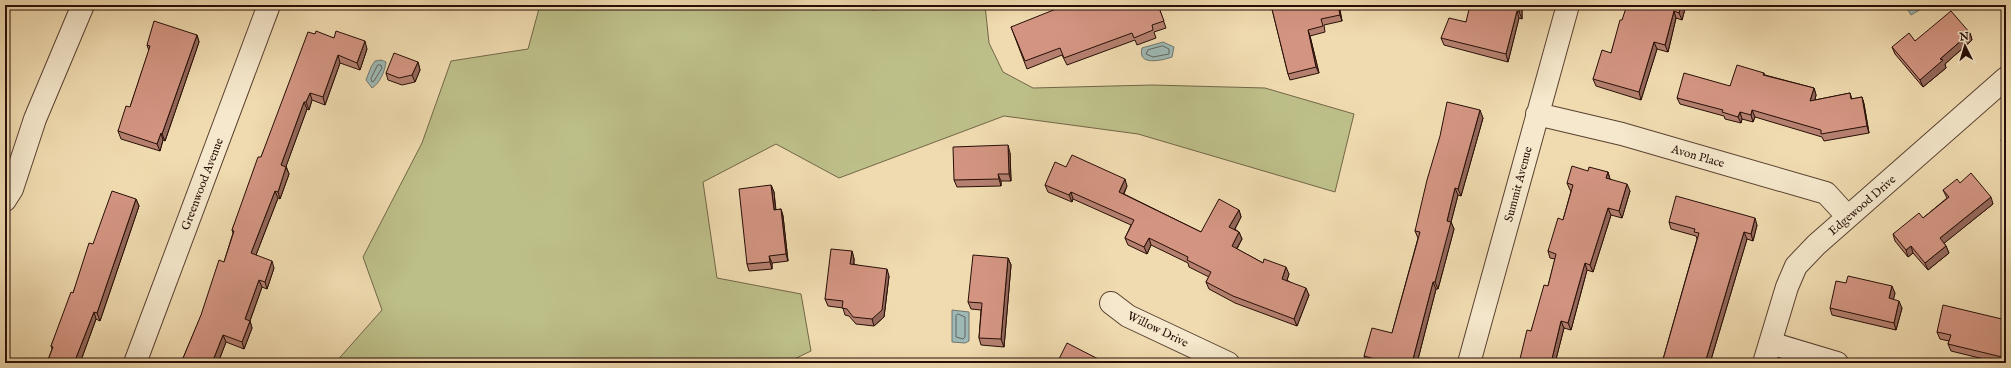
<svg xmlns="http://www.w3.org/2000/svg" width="2011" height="368" font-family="'IM FELL English',serif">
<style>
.green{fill:#bdbf89;stroke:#726648}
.water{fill:#9eb9b5;stroke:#6e756f}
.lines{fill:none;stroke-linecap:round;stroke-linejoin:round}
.shore{stroke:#62645e;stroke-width:1}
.minor-casing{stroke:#594130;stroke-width:24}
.minor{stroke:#f5e8cc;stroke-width:22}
.wall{fill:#b58070;stroke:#270e06}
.shaded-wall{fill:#94685b;stroke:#270e06}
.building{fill:#d39582;stroke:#270e06}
.labels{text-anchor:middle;stroke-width:3;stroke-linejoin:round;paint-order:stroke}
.street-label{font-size:12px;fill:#270e06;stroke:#f5e8cc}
</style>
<rect width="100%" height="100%" fill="#f0dbb0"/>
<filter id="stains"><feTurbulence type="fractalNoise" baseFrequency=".005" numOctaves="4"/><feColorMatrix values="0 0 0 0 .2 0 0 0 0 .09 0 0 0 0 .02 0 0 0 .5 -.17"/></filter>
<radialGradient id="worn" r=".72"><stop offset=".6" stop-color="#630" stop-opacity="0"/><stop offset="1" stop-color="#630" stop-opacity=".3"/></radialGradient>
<path class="green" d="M540,5H856L873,10L929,5H985L989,43L1003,72L1033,88L1152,85L1265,88L1354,114L1335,192L1138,134L1004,116L839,178L776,144L703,182L717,278L801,294L811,351L786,363H335L382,310L363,257L422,143L451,61L528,49Z"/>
<path class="water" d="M1905,5H1928L1911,15Z
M1163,42L1174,47L1172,57C1163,60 1137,67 1142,48Z
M381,60L386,62C385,71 380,83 372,88L366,80L371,67L375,61Z
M952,310L969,312V341L965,343L952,342Z"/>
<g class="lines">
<path class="shore" d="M1163,46L1169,49V54L1153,57L1146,54L1148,50Z
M378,65H381L382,68L374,81L372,82L371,79Z
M958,314L965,317V337L963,339L956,337V316Z"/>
<g class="minor-casing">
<path id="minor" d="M1537,114L1622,134L1826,193L1848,217
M5,200L12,189L35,119L83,5
M1111,303L1128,316L1228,363
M1770,343L1837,363
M135,363L269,5
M1469,363L1568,5
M1764,363L1787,287L1796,266L1816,245L2006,78"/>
</g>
<use href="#minor" class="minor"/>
</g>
<path class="wall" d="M1158,5L1166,28L1154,32L1156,38L1137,45L1135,40L1067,65L1062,55L1027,69L1011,27Z
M1271,5H1339L1342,21L1324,25L1325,32L1310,36L1319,73L1290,80L1288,74Z
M1491,5H1522V19L1519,18L1508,62L1444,45L1441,38Z
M1686,5L1682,20L1676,18L1668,52L1657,49L1641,100L1596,86L1593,79L1611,53L1622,20Z
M1970,33L1972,40L1945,64L1946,68L1923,87L1895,54L1892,47L1915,41Z
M315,34L334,38L367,49L360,70L340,63L325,105L312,100L309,110L307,109L286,166L289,174L280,199L278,198L256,255L274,268L267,289L262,287L250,321L252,328L244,349L226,342L218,363H181L224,262L233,233L232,230L261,157Z
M197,35L199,42L165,141L163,140L160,151L121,139L118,131L130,107L149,51L147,45Z
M418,62L420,70L415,82L402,85L388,80L386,73Z
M1764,73L1765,75L1814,88L1816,95L1815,100L1850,93L1852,99L1862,97L1864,104L1869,133L1824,141L1822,137L1755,117L1753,122L1742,119L1741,123L1725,119L1724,116L1680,104L1677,98L1730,86Z
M1483,118L1461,196L1458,195L1451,222L1454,229L1438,289H1436L1417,363H1367L1364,356L1392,333L1418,238L1415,231Z
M2006,136V150L2004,148L2001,140Z
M1010,153L1011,181H1001V186L957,187L954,180Z
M1066,167L1127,186L1124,194L1201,232L1239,210L1241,217L1235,229L1239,232L1242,239L1237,249L1263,263L1289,274L1287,280L1309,295L1297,326L1235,303L1209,289L1206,282L1209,277L1189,267L1188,263L1151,245L1147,254L1128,245L1125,238L1131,225L1073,199L1072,202L1048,192L1045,185Z
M1588,171L1608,172L1610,179L1630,191L1622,218L1611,215L1593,272L1587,270L1571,330L1564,328L1555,363H1519L1531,331L1548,286L1555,259L1550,258L1548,251L1563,220L1571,191L1570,190L1567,183Z
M1960,183L1993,204L1944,243L1946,246L1949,253L1928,270L1913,253L1908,257L1895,241L1893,234L1923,218L1947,198L1943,190Z
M771,185L774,192L776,210L781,209L783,216L788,261L772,263V269L749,271L747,264Z
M136,199L139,206L100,321L96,319L80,363H49L48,360L52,349L51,346L93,244Z
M1669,222L1757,225L1753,241L1747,239L1710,363H1662L1697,239L1696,236L1671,229Z
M852,251L854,259V264L889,276L884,317L874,326L856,324L849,316L845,315L843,308L828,306L825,299Z
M1008,258L1011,265L1004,347L981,345L979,338L981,310L971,309L968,302Z
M1895,293L1893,299L1902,308L1896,330L1832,315L1830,308Z
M2006,320V363H2000L1951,351L1948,344L1949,341L1940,339L1937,332Z"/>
<path class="shaded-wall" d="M1338,5H1339L1342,21L1340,15Z
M1520,5H1522V19L1519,12Z
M1681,5H1686L1682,20L1679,13Z
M1517,11L1519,18L1508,62L1506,54Z
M1674,11L1676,18L1668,52L1665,45Z
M1308,30L1310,36L1319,73L1316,67Z
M1970,33L1972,40L1945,64L1946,68L1923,87L1920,80L1940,59Z
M197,35L199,42L165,141L162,134Z
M365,41L367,49L360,70L357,63Z
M1654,42L1657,49L1641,100L1639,92Z
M338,55L340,63L325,105L323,97Z
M418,62L420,70L415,82L412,75Z
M1814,88L1816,95L1813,108L1810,101Z
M310,93L312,100L309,110L306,102Z
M1862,97L1864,104L1869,133L1867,126Z
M304,102L307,109L284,172L281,165Z
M1480,110L1483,118L1461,196L1458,189Z
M1752,110L1755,117L1753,122L1751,115Z
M1740,112L1742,119L1741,123L1738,117Z
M161,133L163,140L160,151L157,144Z
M1008,145L1010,153L1011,181L1009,174Z
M286,167L289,174L280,199L278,192Z
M1608,172L1610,180L1606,178Z
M998,174L1001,181V186L999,179Z
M1125,179L1127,186L1121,199L1119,192Z
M1627,184L1630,191L1622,218L1619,211Z
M771,185L774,192L776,217L774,210Z
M1455,188L1458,195L1451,222L1454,229L1438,289L1435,282L1447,221Z
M275,191L278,198L254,260L251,253Z
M1071,192L1073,199L1072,202L1069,195Z
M1991,197L1993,204L1942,245L1940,238Z
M136,199L139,206L100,321L97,313Z
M1608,208L1611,215L1593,272L1590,265Z
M781,209L783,216L788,261L786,254Z
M1239,210L1241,217L1232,234L1229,227Z
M1755,218L1757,225L1753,241L1751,234Z
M1239,232L1242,239L1234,253L1232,246Z
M1744,232L1747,239L1710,363H1705Z
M1149,238L1151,245L1147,254L1144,247Z
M1911,246L1913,253L1908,257L1906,250Z
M1946,246L1949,253L1928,270L1925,263Z
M852,251L854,259L853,271L850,264Z
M769,256L772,263V269L770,262Z
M1008,258L1011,265L1004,347L1001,339Z
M272,261L274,268L267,289L265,282Z
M1585,263L1587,270L1571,330L1568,323Z
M1286,267L1289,274L1285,286L1282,279Z
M887,269L889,276L884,317L874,326L872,319Z
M259,280L262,287L248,326L245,319Z
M1433,282L1436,289L1417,363H1412Z
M1892,286L1895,293L1892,306L1889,298Z
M1306,288L1309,295L1297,326L1294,319Z
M1899,301L1902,308L1896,330L1894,323Z
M94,312L96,319L80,363H74Z
M250,321L252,328L244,349L242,342Z
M1561,321L1564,328L1555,363H1551Z
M223,335L226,342L218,363H212Z"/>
<path class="building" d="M1066,5H1158L1164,21L1152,25L1153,30L1134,38L1132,33L1064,58L1060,48L1025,61L1011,27Z
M1271,5H1338L1340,15L1321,19L1323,26L1308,30L1316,67L1288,74Z
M1470,5H1520L1519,12L1517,11L1506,54L1441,38L1449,18L1466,22Z
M1627,5H1681L1679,13L1674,11L1665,45L1654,42L1639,92L1593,79L1602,50L1611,53L1620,20H1622Z
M1951,11L1970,33L1940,59L1943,60L1920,80L1892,47L1909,33L1915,41Z
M154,21L197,35L162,134L161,133L157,144L118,131L126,106L130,107L150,46L147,45Z
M316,31L334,38L336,31L365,41L357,63L338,55L323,97L310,93L306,102H304L281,165L286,167L278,192L275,191L251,253L272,261L265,282L259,280L245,319L250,321L242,342L223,335L212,363H181L201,315L219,260L224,262L234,231L232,230L258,157H261L308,32L315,34Z
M394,53L418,62L412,75L399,78L386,73Z
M1737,65L1764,73L1763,75L1814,88L1810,101L1850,93L1851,99L1862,97L1867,126L1821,134V130L1752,110L1751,115L1740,112L1738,117L1722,112L1723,110L1677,98L1684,73L1730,86Z
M1447,102L1480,110L1458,189L1455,188L1447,221L1451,222L1435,282H1433L1412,363H1390L1364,356L1372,328L1392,333L1420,232L1415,231L1427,180L1440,136Z
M2006,136V146L2001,140Z
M1008,145L1009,174H998L999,179L954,180L953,147Z
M1072,155L1125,179L1119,192L1201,232L1219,199L1239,210L1229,227L1239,232L1232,246L1263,263L1264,259L1286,267L1282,279L1306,288L1294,319L1233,296L1206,282L1211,272L1187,260L1188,257L1149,238L1144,247L1125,238L1134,220L1071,192L1069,195L1045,185L1055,162L1066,167Z
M1572,166L1588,171L1589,167L1608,172L1606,178L1627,184L1619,211L1608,208L1590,265L1585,263L1568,323L1561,321L1551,363H1519L1527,330L1531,331L1544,285L1548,286L1556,254L1548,251L1558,218L1563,220L1573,185L1567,183Z
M1971,173L1991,197L1940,238L1946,246L1925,263L1911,246L1906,250L1893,234L1919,213L1923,218L1949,197L1943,190L1957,179L1960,183Z
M771,185L774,210L781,209L786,254L769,256L770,262L747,264L739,189Z
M112,191L136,199L97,313L94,312L74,363H57L48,360L53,347L51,346L71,292L73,293L89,243L93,244Z
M1676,196L1755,218L1751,234L1744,232L1705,363H1662L1699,233L1694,232L1695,229L1669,222Z
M831,249L852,251L850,264L887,269L882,310L872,319L853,317L847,309L842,308L843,301L825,299Z
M973,255L1008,258L1001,339L979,338L982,303L968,302Z
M1848,276L1892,286L1889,298L1899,301L1894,323L1830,308L1836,281L1846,283Z
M1943,305L2006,320V358L1948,344L1951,335L1937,332Z
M1067,343L1106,363H1057Z"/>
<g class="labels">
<g class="street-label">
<text transform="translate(1698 156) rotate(16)" y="4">Avon Place</text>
<text transform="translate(202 184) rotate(-69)" y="4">Greenwood Avenue</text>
<text transform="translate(1518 184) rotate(-75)" y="4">Summit Avenue</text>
<text transform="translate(1862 205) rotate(-41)" y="4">Edgewood Drive</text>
<text transform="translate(1158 329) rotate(26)" y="4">Willow Drive</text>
</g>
</g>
<rect width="2011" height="368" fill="none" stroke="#f0dbb0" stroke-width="20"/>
<rect x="6" y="6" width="1999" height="356" fill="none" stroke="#270e06" stroke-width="2"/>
<rect x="10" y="10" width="1991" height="348" fill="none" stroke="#270e06"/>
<g transform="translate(1965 46) rotate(355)" stroke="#f5e8cc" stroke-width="3" paint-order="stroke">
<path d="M0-3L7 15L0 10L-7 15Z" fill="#270e06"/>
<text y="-6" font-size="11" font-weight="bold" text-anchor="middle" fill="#270e06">N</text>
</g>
<rect width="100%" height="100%" filter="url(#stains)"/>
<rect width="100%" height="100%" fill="url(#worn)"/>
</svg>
